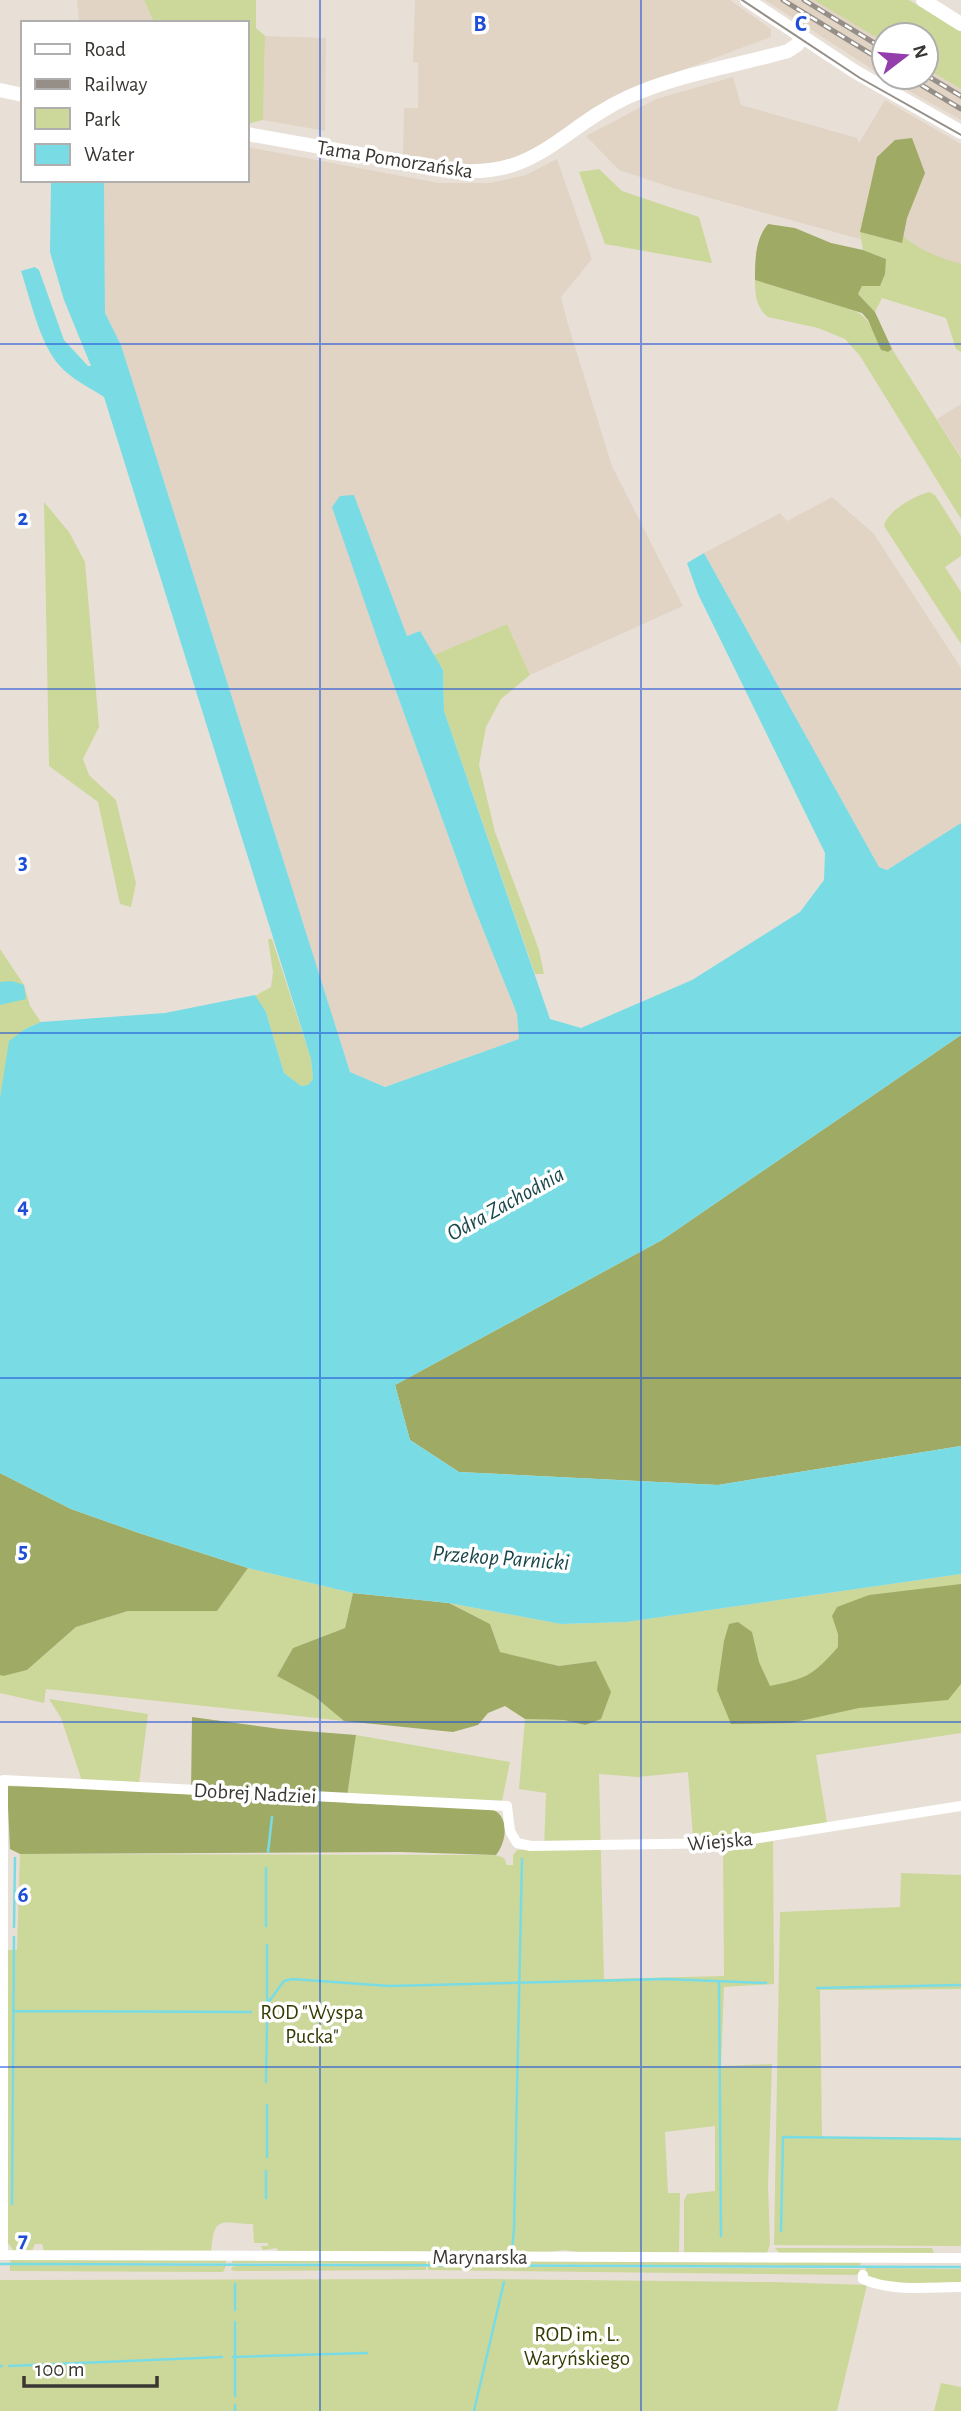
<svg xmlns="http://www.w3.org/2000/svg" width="961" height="2411" font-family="'Alegreya Sans',sans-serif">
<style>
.built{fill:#e1d4c5}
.green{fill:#ccd79a}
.forest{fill:#9fab65}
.water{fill:#79dce4}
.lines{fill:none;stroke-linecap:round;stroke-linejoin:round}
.stream{stroke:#79dce4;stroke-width:2.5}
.street{stroke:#fff;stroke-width:10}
.secondary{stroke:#fff;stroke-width:14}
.tram{stroke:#958f88;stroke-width:2}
.rail-casing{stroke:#958f88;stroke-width:5}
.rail{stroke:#fff;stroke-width:2.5;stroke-dasharray:8;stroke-linecap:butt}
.grid{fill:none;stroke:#1d4ed8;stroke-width:2;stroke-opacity:0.55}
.labels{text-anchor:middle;stroke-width:7;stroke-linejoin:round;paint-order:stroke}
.street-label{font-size:21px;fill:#3a3733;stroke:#fff}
.park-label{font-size:21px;fill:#353b03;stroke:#fff}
.water-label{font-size:23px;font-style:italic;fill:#1a474b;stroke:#fff}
.grid-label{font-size:23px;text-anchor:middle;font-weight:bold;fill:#1d4ed8;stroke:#fff;stroke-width:7;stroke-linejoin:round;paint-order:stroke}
</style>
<rect width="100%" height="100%" fill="#e8e0d7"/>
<path class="built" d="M77,0H144L154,22L160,23H79Z
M415,0H730L771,29V37L637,87L526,154L485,167L403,157L404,108H418V63L413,62Z
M765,0H814L884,42V77Z
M265,36L326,38L325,131L263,120Z
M926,68L961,89V120L884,77H926Z
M733,77L741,105L857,138L859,143L885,100L961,144V300L882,245L673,188L619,170L586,136L656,99Z
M247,147L439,183H490L526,175L557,159L592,259L561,297L567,321L612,466L683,606L530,675L507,624L434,655L420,631L407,636L354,495L380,647L474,907L517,1014L519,1039L385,1087L350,1072L121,345L105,313L104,180H247Z
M961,404V457L937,419Z
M832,497L874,534L961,668V823L887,870L879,867L704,553L780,513L787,521Z"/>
<path class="green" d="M144,0H256V28L265,36L263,120L247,124V23L154,22Z
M814,0H909L961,31V89L926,68V35H884V42Z
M599,169L622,191L699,217L712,263L605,244L579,172Z
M860,232L902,243L903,236C919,250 940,258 961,264V352L956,349L946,318L882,298L875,312L858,294L862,286L886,259L863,250Z
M755,280L852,310C870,316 874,333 881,350L888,352L892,349L961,458V519L860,356L845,339L818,328L768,317C756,307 755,295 755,280Z
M929,492L935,495L961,536V556L945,567L961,592V644L884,526C887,511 914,496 929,492Z
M44,502L69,532L85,562L99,727L83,759L89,775L116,800L136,883L131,907L120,904L98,802L49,766Z
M507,624L530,675L501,699L486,727L479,765L495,832L539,950L544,974H535L444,711L443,670L434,655Z
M268,939H272L311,1059L313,1079L308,1085L300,1086L284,1073L266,1012L255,996L271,987L273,972Z
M0,949L24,985L30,1006L41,1022L25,1029L0,1098Z
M248,1568L353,1593L345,1628L293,1648L277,1676L314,1696L344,1721L46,1689L44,1703L0,1693V1675L27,1670L76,1627L128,1611H217Z
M961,1574V1733L816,1755L827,1823L748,1836L693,1837L688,1772L638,1777L599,1774L604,1979L724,1976L723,1850L773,1841L774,1984L724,1987L721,2066L772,2064L768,2186L770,2244L767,2253L684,2254V2201L687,2194L715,2191V2126L665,2132L668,2193H680L679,2254H587L565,2250L540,2253L278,2252L277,2248L263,2250L261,2246H268V2243H254L253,2224C220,2223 214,2214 211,2253L44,2252L42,2244H35L32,2251L13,2250L9,2244H0V1950H17L20,1854L496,1855L504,1858L507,1865H513V1855L517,1850H544L546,1793L519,1789L525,1719L564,1720L585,1725L596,1661L559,1666L500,1652L490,1624L449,1603L561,1624L625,1622Z
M49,1699L148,1714L139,1784L82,1781L61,1718Z
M356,1735L510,1762L502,1801L347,1794Z
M901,1873L961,1875V1989L820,1990L822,2137L961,2140V2246L774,2245L780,1912L900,1907Z
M775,2248H932L934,2253H779Z
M11,2258L226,2260V2263H10Z
M232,2260H426V2264L232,2263Z
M428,2260L861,2261L860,2266L428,2264Z
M10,2265L226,2266L223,2272L10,2271Z
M237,2266H426V2270L235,2271L231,2270L232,2267Z
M428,2266L860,2269L858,2274L855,2275L428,2270Z
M866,2268L961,2269V2285L876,2282L865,2274Z
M491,2279L773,2282L867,2285L837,2411H0V2280Z
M941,2383L961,2387V2411H934Z"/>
<path class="forest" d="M912,138L925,173L907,218L902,243L860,232L877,157L895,140Z
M768,224L795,228L831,243L863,250L886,259L885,274L880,286H862L858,294L875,312L892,349L888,352L881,350L868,320L862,313L755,280C755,261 755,239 768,224Z
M961,1035V1446L718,1485L459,1472L410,1440L395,1385L662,1240Z
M0,1473L71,1509L139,1533L248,1568L217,1611H128L76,1627L27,1670L3,1676L0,1675Z
M961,1584V1684L948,1700L859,1708L791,1723L731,1724L717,1690L724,1641L729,1624L738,1622L752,1632L759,1662L770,1686C808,1678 812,1676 838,1647V1634L832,1616L837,1607L869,1595Z
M353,1593L449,1603L490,1624L500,1652L559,1666L596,1661L611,1692L601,1719L585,1725L564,1720L525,1719L505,1706L488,1713L478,1725L453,1732L344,1721L314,1696L277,1676L293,1648L345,1628Z
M192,1717L280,1729L356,1735L346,1803L491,1809C510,1815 507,1842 496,1855L401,1852L20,1854L10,1849L7,1786L191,1792Z"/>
<path class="water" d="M51,180H104L105,313L121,345L350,1072L385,1087L519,1039L517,1014L474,907L380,647L332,507L340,496L354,495L407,636L420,631L443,670L444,711L550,1019L581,1028L692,980L800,912L824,880L825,853L698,594L687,563L704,553L879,867L887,870L961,823V1035L662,1240L395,1385L410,1440L459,1472L718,1485L961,1446V1574L626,1622L561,1624L449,1603L353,1593L248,1568L139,1533L71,1509L0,1473V1098L9,1041L25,1029L41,1022L165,1013L255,995L266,1012L284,1073L301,1086L308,1085L313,1079L311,1059L104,397C89,387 71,379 59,365C40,344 30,298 21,271L35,267L39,270L64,340L88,366H91L64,300L50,252Z
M12,981L24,985L26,999L0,1005V982Z"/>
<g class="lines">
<path class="stream" d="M268,1852L272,1817
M266,1868V1926
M14,1927L15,1858
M267,1945V2004
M719,1981L721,2236
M817,1988L961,1985
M267,2004L284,1981L292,1979L389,1986L665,1979L766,1983
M13,2011L251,2012
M266,2082L267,2021
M267,2105V2157
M266,2198V2171
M12,2204L14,1937
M781,2231L783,2137L961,2139
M512,2250L514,2229L522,1859
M0,2264L961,2267
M235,2310V2284
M235,2322V2396
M233,2357L367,2353
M0,2366H2
M9,2366L222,2357
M235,2405V2411
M474,2411L504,2282"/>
<path class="street" d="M0,2255L961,2258
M3,2255V1780L507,1806L510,1831L517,1843L531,1846L727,1843L961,1806
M863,2275V2279C891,2292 930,2287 961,2287"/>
<path class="secondary" d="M747,0L854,71L961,132
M923,0L961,24
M0,90L23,95
M247,134L450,170C537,180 559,129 628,97C679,74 735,66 788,51L797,45L802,37"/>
<path class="tram" d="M742,0L860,78L961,135"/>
<g class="rail-casing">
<path id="rail" d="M783,0L884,62
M804,0L884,49
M926,75L961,96
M908,77L961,109"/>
</g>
<use href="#rail" class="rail"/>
</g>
<path class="grid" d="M320,0V2411M641,0V2411M0,344H961M0,689H961M0,1033H961M0,1378H961M0,1722H961M0,2067H961"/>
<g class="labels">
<g class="street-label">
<text transform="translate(395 159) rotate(9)" y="7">Tama Pomorzańska</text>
<text transform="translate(255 1793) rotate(3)" y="7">Dobrej Nadziei</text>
<text transform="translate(720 1841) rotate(-5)" y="7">Wiejska</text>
<text x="480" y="2264">Marynarska</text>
</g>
<g class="park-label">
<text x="312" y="2019">ROD "Wyspa<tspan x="312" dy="24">Pucka"</tspan></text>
<text x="577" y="2341">ROD im. L.<tspan x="577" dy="24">Waryńskiego</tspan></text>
</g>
<g class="water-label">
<text transform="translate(505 1203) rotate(-29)" y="8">Odra Zachodnia</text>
<text transform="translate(501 1557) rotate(4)" y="8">Przekop Parnicki</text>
</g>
</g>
<g class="grid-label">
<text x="480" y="31">B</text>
<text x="801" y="31">C</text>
<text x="23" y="525">2</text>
<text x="23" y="869">3</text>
<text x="23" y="1213">4</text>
<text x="23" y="1558">5</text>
<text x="23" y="1902">6</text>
<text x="23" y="2247">7</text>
</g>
<rect x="21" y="21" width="228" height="161" fill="#ffffff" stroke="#b0afad" stroke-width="2"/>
<rect x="35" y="44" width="35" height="10" fill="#ffffff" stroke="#b0afad" stroke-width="2"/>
<text x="84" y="56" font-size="21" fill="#3a3733">Road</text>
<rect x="35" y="79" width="35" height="10" fill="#958f88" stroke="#b0afad" stroke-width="2"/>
<text x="84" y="91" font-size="21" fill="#3a3733">Railway</text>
<rect x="35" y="108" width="35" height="21" fill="#ccd79a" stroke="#b0afad" stroke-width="2"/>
<text x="84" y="126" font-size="21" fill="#3a3733">Park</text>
<rect x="35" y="144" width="35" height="21" fill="#79dce4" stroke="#b0afad" stroke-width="2"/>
<text x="84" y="161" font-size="21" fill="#3a3733">Water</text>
<g transform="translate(905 56) rotate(74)"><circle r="33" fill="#ffffff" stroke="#b0afad" stroke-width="2"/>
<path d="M0-5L12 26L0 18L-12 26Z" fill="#943eab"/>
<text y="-10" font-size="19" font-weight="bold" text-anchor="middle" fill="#3a3733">N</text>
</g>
<path d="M24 2376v10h133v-10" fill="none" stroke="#3a3733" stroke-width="3.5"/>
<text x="35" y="2376" font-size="21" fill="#3a3733" stroke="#ffffff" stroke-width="5" paint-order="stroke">100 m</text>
</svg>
